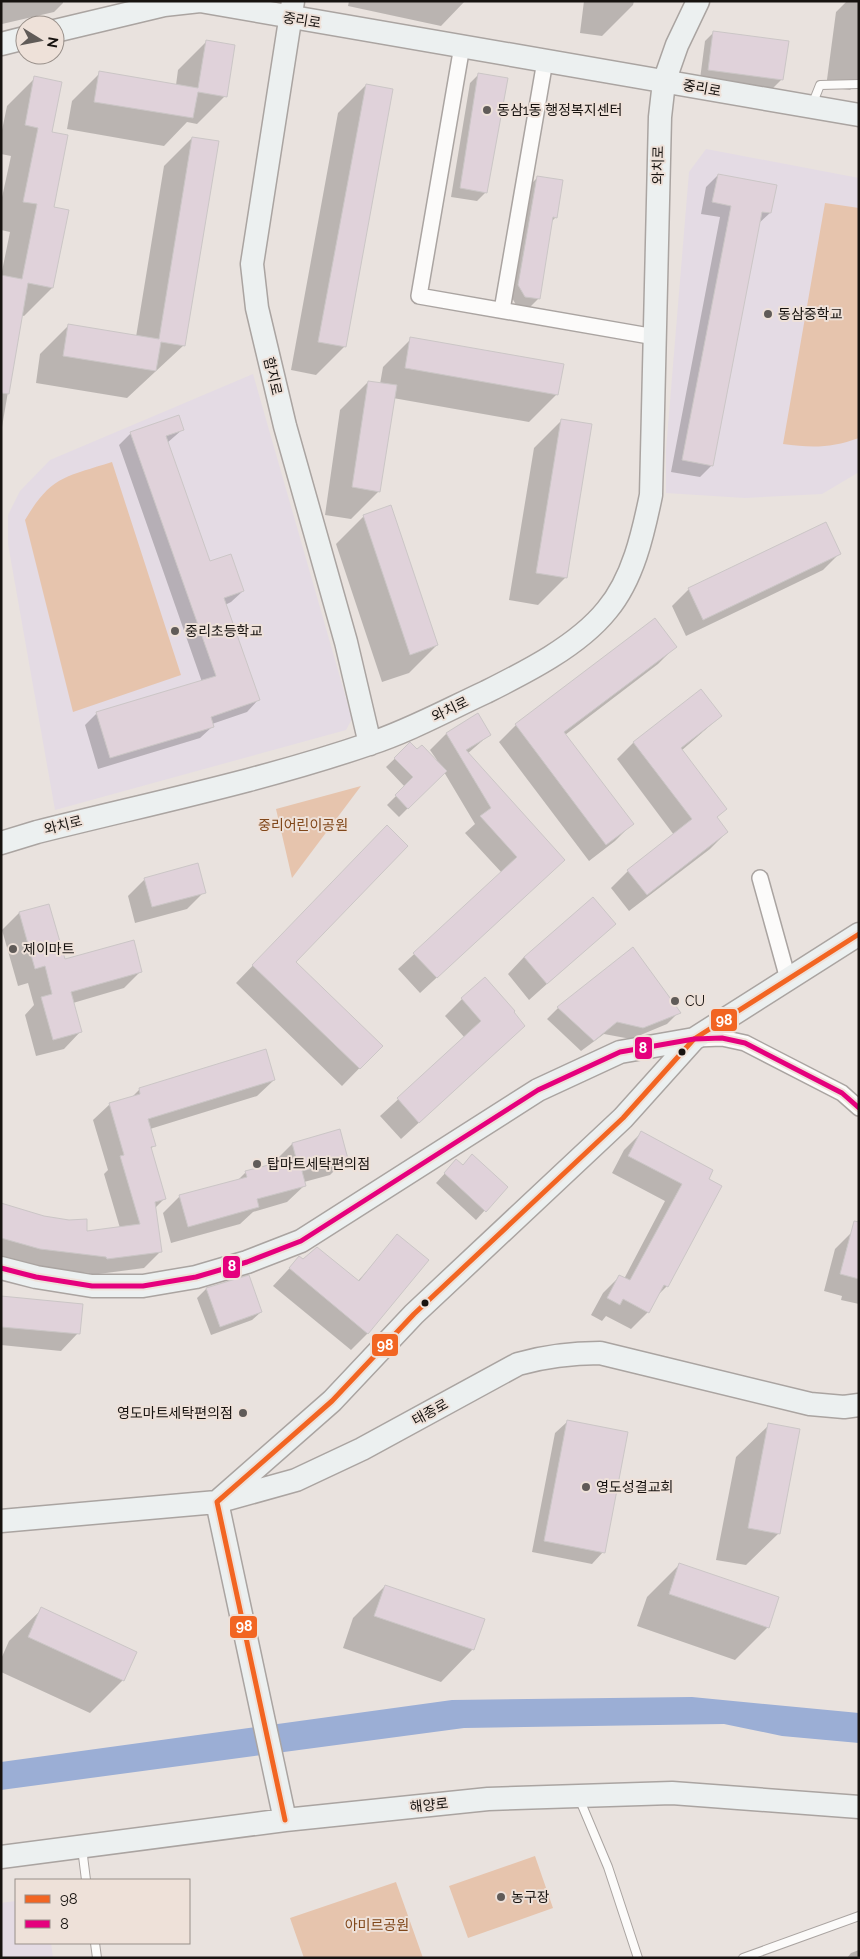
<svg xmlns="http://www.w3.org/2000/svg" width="860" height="1959" font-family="Raleway,'Noto Sans KR',sans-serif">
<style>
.education{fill:#e4dbe4}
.green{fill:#e6c4ad}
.water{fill:#9baed5}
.shadow{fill:#0003}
.building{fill:#e0d2da;stroke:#cbc6c6}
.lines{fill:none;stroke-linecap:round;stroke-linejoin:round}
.lane-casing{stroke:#aaa4a1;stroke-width:10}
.street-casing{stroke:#aaa4a1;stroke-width:18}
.secondary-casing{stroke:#aaa4a1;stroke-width:25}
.lane{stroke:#fcfbfa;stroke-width:8}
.street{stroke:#fcfbfa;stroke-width:15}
.secondary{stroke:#ecf0f0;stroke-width:22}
.bus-1-casing{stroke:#eee1d9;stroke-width:9}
.bus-2-casing{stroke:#eee1d9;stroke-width:9}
.bus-1{stroke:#f26522;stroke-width:5}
.bus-2{stroke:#e5007d;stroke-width:5}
.poi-dot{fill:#605b58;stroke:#eee1d9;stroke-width:2}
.bus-dot{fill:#171310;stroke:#eee1d9;stroke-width:2}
.labels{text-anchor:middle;stroke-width:4;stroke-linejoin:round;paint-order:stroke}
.street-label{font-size:14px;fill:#171310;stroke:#eee1d9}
.poi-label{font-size:14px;fill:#171310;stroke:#eee1d9;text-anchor:start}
.park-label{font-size:14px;fill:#80471a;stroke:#eee1d9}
.line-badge{stroke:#eee1d9;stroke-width:2}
.badge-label{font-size:14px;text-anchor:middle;font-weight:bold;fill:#fff}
</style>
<rect width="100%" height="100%" fill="#e9e2de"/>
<path class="education" d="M706,149L859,178V472L822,494L745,498L666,493V450L689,172Z
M253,374L352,719L346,730L55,810L8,544V515L20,491L50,460Z
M16,1901V1943H51L53,1958H1V1903Z"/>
<path class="green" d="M825,203L859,208V438C831,448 812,448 783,444Z
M112,462L181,675L73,712L25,520C51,476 65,477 112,462Z
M361,786L292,878L276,809Z
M535,1856L553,1908L468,1938L449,1886Z
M396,1882L423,1958H304L290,1918Z"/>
<path class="water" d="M692,1697L859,1713V1743L782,1736L724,1724L464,1728L1,1790V1762L452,1700Z"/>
<path class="shadow" d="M1,1H63V3L54,12L2,24Z
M349,1H465L441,26L348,6Z
M584,1H634L633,5L602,36L580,33Z
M847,1H859V81L850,90L826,87L836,12Z
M714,32L782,79L773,88L700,79L705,41Z
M206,42L225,96L197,124L187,122L164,146L67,129L72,101L100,73L176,85L178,70Z
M479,74L486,192L477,201L451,197L470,83Z
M35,78L51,132L52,288L24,316L21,315L1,433V276L10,232L1,230V202L11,156L1,154V135L7,106Z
M366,85L344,347L316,375L291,370L338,113Z
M192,138L184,345L127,398L36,383L40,354L68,326L136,337L164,166Z
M718,175L770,213L758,224L712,465L700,477L671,472L720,217L701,214L706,187Z
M538,177L556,217L551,222L539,298L530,307L516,305L510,294L529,186Z
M411,339L557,394L529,422L393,398L379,491L351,519L325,515L340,410L368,382L380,384L383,367Z
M562,420L566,577L538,605L509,600L534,448Z
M183,429L167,443L209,563L243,591L231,602L225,605L258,700L247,712L212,724V727L200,738L98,769L85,725L97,713L202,682L119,445L131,433Z
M364,516L437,645L409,673L382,682L336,544Z
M840,553L823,570L686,636L672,606L689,589Z
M675,647L658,664L565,735L632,824L615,841L589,861L499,742L516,725Z
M477,715L489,735L467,754L564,860L420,993L398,969L502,873L465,833L475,824L444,772L399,817L387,805L405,787L386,767L410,744L417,751L437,760L430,750L446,734Z
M721,716L681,751L726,809L716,818L727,832L710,849L629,911L611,888L628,871L674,835L617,759L634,742Z
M370,844L295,962L381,1046L342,1086L236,983Z
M145,879L204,892L187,909L135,923L128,896Z
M19,913L64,961L141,971L124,988L73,1003L81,1031L64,1049L36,1056L25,1015L34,1005L28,983L18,986L2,930Z
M614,924L529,1000L508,974L524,957Z
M462,999L512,1012L506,1043L401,1139L380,1116L465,1038L445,1016Z
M558,1008L679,1012L667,1024L631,1039L604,1034L581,1051L547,1019Z
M265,1051L274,1080L257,1096L150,1129L154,1145L151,1149L165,1198L154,1209L160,1252L144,1268L91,1275L90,1273L53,1270L1,1259V1204L86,1232L120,1228L104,1174L108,1170L93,1120L110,1104L131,1098L139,1090Z
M641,1133L712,1170L667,1286L656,1297L648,1312L631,1329L606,1316L602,1321L591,1315L603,1293L620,1276L624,1279L665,1201L612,1173L624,1150Z
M292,1144L347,1158L330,1175L304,1182L305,1185L287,1202L253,1212L240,1224L171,1243L163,1213L180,1196L238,1180L246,1172L276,1164L275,1161Z
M472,1156L506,1187L476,1220L436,1183L448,1170L462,1166Z
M852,1232L859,1234V1304L841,1300L842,1296L824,1291L835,1249Z
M398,1236L368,1333L351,1350L273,1286L299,1258L357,1282Z
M248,1277L261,1312L252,1320L211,1335L197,1298L206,1289Z
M1,1296L5,1297L78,1333L61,1351L1,1345Z
M567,1422L603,1552L592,1564L532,1552L555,1433Z
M769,1425L779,1533L746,1565L716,1560L736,1457Z
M680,1564L768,1627L735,1660L637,1626L647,1597Z
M385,1586L473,1649L441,1682L343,1648L353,1618Z
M42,1609L135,1653L122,1681L90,1713L1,1672V1659L9,1641Z
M859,1950V1958H847L851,1953Z"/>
<path class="building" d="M713,31L789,41L783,80L708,70Z
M206,40L235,45L227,97L198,92L193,118L94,102L99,71L198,88Z
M478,73L508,78L487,193L460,188Z
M34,76L62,82L52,132L68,135L54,207L69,210L53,288L28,283L9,394L1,393V275L22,279L37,204L23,202L38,128L25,125Z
M366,84L393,89L346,347L318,342Z
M192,137L219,141L185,346L161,342L156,371L63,356L68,324L159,339Z
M718,174L777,185L771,213L762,212L713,466L682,460L731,206L712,202Z
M537,176L563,180L557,218L553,217L540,299L525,297L518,285Z
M410,337L564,364L558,395L405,368Z
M368,381L397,385L380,492L352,487Z
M179,415L184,430L166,436L210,561L231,554L244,591L224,598L260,700L211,717L214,727L110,758L96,712L216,676L130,432Z
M561,419L592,424L567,578L536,573Z
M391,505L438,645L410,655L363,515Z
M826,522L841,554L703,620L688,588Z
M655,618L677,647L564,732L634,824L606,845L515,724Z
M701,689L722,716L681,748L727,809L717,817L728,832L647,895L627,870L692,819L633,742Z
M478,713L491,735L466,750L565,860L437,978L413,953L517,857L480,816L491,808L446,733Z
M410,742L417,749L422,745L447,771L408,809L395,795L413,777L394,758Z
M387,825L408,846L296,962L383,1046L360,1069L252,965Z
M198,863L206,893L152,907L144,878Z
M593,897L616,924L547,984L524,957Z
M49,904L65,959L134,940L142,972L71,992L82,1032L53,1040L41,997L52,994L45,966L35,969L19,912Z
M633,947L681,1013L643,1028L617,1022L594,1041L557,1007Z
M485,977L515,1011L514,1012L525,1026L419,1123L397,1098L481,1021L461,998Z
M266,1049L275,1080L148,1119L156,1146L151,1147L166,1199L155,1202L162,1252L107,1259L106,1257L40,1249L1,1238V1203L44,1216L69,1220L87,1219V1231L140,1224L120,1156L124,1155L109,1103L140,1094L139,1088Z
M340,1129L348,1159L302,1171L306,1186L257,1199L259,1207L188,1227L179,1195L247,1177L245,1171L296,1158L292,1143Z
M641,1131L713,1170L709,1179L722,1186L668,1287L664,1285L649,1313L623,1299L620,1305L607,1298L619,1275L630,1280L682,1184L628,1156Z
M472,1154L508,1187L486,1212L444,1173L456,1159L463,1165Z
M854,1221L859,1222V1279L840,1274Z
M397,1234L429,1260L368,1334L289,1268L299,1256L303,1259L317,1247L359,1281Z
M249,1275L262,1312L220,1327L206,1288Z
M1,1296L83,1304L80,1334L1,1327Z
M567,1420L628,1432L605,1553L544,1541Z
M768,1423L800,1429L780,1534L748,1528Z
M679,1563L779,1597L769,1628L669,1594Z
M385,1585L485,1619L474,1650L374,1616Z
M41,1607L137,1652L124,1681L28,1637Z"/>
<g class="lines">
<g class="lane-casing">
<path id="lane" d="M812,105L820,85L859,84
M579,1798L608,1867L638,1958
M82,1848L86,1880
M95,1943L97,1958
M743,1958L859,1916"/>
</g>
<g class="street-casing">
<path id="street" d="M462,46L419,296L655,337
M502,310L545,61
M760,878L788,979
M696,1039L722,1038L745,1043L842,1093L859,1108"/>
</g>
<g class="secondary-casing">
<path id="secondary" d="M293,1L252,264L257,308L285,426L346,642L370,744
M55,31L164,5L200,1L859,115
M1,44L25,38
M1,843L37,832C148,804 261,781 369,744C409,731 447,710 486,692C526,672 578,646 607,610C633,579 643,534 651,495L660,117L664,82L677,45L698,1
M1,1268L36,1277L92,1286H143L196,1277L247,1262L301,1241L538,1090L620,1052L694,1039
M1,1521L217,1502L296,1480L362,1449L518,1364C546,1356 571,1353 600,1353L810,1404L844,1407L859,1405
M285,1820L217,1502L332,1401L414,1314L623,1118L694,1039L859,934
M1,1857L285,1820L488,1799L672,1793L859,1807"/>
</g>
<use href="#lane" class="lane"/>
<use href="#street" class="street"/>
<use href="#secondary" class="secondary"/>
<g class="bus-1-casing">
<path id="bus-1" d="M285,1820L217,1502L332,1401L414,1314L623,1118L694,1039L859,934"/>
</g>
<g class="bus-2-casing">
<path id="bus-2" d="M1,1268L36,1277L92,1286H143L196,1277L247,1262L301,1241L538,1090L620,1052L694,1039L722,1038L745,1043L842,1093L859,1108"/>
</g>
<use href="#bus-1" class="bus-1"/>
<use href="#bus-2" class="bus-2"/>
</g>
<g class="poi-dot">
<circle cx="487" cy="110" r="5"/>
<circle cx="768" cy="314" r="5"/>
<circle cx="175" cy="631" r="5"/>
<circle cx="13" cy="949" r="5"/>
<circle cx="675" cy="1001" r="5"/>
<circle cx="257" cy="1164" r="5"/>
<circle cx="243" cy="1413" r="5"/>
<circle cx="586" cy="1487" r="5"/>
<circle cx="501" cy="1897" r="5"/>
</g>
<g class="bus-dot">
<circle cx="682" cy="1052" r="4.5"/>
<circle cx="425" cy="1303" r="4.5"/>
</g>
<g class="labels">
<g class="street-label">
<text transform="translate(302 20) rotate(9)" y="5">중리로</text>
<text transform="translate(702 88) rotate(10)" y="5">중리로</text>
<text transform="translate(658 165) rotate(-89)" y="5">와치로</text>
<text transform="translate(273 376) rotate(77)" y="5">함지로</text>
<text transform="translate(450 709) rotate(-26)" y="5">와치로</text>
<text transform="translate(63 825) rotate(-14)" y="5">와치로</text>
<text transform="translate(430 1412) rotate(-29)" y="5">태종로</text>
<text transform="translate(429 1805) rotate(-6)" y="5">해양로</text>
</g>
<g class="poi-label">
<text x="497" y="115">동삼1동 행정복지센터</text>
<text x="778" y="319">동삼중학교</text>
<text x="185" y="636">중리초등학교</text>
<text x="23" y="954">제이마트</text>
<text x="685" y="1006">CU</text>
<text x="267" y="1169">탑마트세탁편의점</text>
<text x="233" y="1418" text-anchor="end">영도마트세탁편의점</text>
<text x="596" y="1492">영도성결교회</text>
<text x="511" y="1902">농구장</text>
</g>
<g class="park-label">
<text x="303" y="830">중리어린이공원</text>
<text x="377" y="1930">아미르공원</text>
</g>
</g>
<g class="line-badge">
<rect x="710" y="1008" width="28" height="24" rx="5" fill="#f26522"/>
<rect x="634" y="1036" width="19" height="24" rx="5" fill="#e5007d"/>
<rect x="222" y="1255" width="19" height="24" rx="5" fill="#e5007d"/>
<rect x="371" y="1333" width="28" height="24" rx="5" fill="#f26522"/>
<rect x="229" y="1615" width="29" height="24" rx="5" fill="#f26522"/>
</g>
<g class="badge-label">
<text x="724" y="1025">98</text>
<text x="643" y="1053">8</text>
<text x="232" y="1271">8</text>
<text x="385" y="1350">98</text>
<text x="244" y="1631">98</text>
</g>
<rect width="860" height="1959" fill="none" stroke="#171310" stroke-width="5"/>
<rect x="15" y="1879" width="175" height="65" fill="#eee1d9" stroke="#988f89"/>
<rect x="25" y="1895" width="25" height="8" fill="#f26522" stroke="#988f89"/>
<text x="60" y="1904" font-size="15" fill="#171310">98</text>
<rect x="25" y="1920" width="25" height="8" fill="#e5007d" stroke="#988f89"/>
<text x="60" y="1929" font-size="15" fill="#171310">8</text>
<g transform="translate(40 40) rotate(100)"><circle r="24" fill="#eee1d9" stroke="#988f89"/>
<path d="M0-4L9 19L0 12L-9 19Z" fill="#605b58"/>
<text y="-8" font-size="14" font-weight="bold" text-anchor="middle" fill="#171310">N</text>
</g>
</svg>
